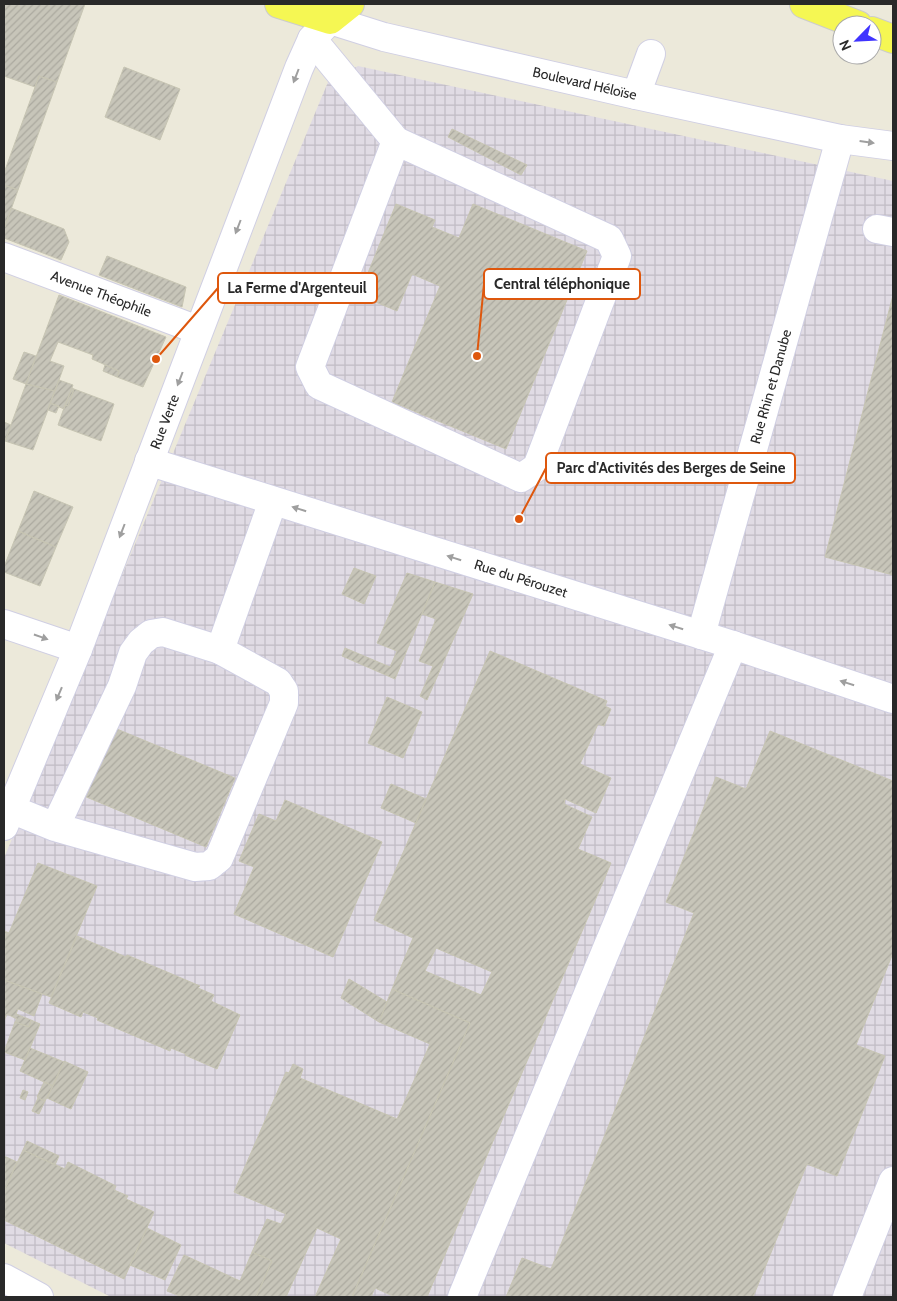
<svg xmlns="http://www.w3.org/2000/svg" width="897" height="1301" font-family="Cabin,sans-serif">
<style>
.industrial{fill:url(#industrial-grid)}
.building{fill:url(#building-hatch);stroke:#c7c5b3;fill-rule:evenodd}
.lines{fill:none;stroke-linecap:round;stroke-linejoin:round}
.minor-casing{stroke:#d0cfe3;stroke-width:30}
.major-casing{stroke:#ccc;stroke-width:30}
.minor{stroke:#fff;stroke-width:28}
.major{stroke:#f5f753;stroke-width:28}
.oneway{fill:#9f9f9f}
.labels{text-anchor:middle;stroke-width:5;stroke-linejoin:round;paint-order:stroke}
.street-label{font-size:14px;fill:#292929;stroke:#fff}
.leader{fill:none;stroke:#de570d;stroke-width:2}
.callout-dot{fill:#de570d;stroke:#fff;stroke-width:2}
.callout{fill:#fff;stroke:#de570d;stroke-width:2}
.callout-label{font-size:15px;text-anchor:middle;font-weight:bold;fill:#292929}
</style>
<defs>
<pattern id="industrial-grid" width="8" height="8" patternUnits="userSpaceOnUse" patternTransform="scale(1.25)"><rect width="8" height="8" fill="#e0dbe4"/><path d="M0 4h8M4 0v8" fill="none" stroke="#c0bcc4"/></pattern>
<pattern id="building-hatch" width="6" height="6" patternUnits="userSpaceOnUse" patternTransform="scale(1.25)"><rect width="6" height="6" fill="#c7c5b9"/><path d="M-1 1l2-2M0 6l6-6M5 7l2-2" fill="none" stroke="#aba99f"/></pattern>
</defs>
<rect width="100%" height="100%" fill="#ece9da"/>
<path class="industrial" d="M358,66L893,181V1297H111L4,1243V858L328,82Z"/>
<path class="building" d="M4,4H85L57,82L39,76L35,87L4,76Z
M124,67L180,89L160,140L105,117Z
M39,76L57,82L18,190L4,185V173Z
M452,129L527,165L521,175L448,137Z
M4,185L18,190L4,229Z
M396,204L435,220L432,227L459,238L473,204L587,251L506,449L392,402L440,286L412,274L397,311L359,295Z
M11,208L64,229L69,242L61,260L4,238V229Z
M107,256L186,287L182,307L99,275Z
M59,295L166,337L143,387L117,377L119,371L92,359L93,355L58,342L50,361L64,366L55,391L26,384Z
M893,295V575L825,557Z
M24,352L36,356L26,384L13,379Z
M105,365L119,371L117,377L103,371Z
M59,380L73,385L64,409L50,403Z
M26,384L55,391L33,450L5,441Z
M72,388L74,389L68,406L65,405Z
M74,389L114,404L101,441L58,425L65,405L68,406Z
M50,403L59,406L56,413L48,410Z
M4,422L11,425L5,441L4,440Z
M34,491L73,507L56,547L18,531Z
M18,531L56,547L40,586L4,572V567Z
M354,568L376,576L364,604L342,594Z
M407,573L435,582L395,679L342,656L345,648L390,667L397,651L377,643Z
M435,582L473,594L427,700L420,696L433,666L419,661L436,619L422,614Z
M490,651L607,701L605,706L611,709L604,726L598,724L580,764L611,778L596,813L565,799L564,804L592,817L578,849L611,863L427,1297H395L375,1288L371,1297H352L470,1023L392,989L413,938L374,920ZM436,948L492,972L481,995L425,971Z
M387,697L422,712L403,758L368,743Z
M112,727L235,778L206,847L84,796Z
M770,731L893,781V953L856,1045L885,1056L837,1176L807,1164L753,1297H506L522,1258L551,1269L694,913L666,902L716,777L746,789Z
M391,784L426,799L416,823L381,808Z
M285,800L382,842L333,957L234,914L254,867L239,861L259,814L276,821Z
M38,863L97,886L51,997L4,980V931L9,933Z
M77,936L126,957L127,955L200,986L198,988L214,995L211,1001L240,1015L217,1069L185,1055L186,1054L171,1048L170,1051L97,1020L98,1018L83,1012L81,1017L49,1003Z
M349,979L387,1002L379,1022L341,998Z
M4,980L42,994L34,1016L18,1009L16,1014L31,1020L29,1027L15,1022L17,1019L7,1014L4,1021Z
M392,989L470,1023L352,1297H315L341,1239L317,1228L286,1297H256L272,1261L252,1252L267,1219L281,1224L286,1214L234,1192L286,1072L289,1073L293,1064L303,1069L300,1078L397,1119L430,1044L379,1022Z
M31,1020L40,1024L25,1060L4,1052L15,1022L29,1027Z
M30,1048L64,1062L53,1086L20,1071Z
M64,1061L88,1072L71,1109L47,1098Z
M44,1082L53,1086L45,1101L37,1097Z
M23,1090L28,1092L25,1100L20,1098Z
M38,1098L45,1101L39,1114L32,1111Z
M27,1141L59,1156L55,1165L23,1150Z
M23,1150L65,1169L68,1162L116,1186L114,1190L128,1196L126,1199L154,1212L124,1279L4,1220V1191Z
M4,1156L17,1162L4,1191Z
M147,1228L181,1245L165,1280L130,1265Z
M252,1252L272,1261L256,1297H182L167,1291L184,1255L240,1281Z"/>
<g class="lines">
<g class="minor-casing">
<g id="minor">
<path d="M312,39L396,141L609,239L617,256L537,467L521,478L319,385L310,367L396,141"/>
<path d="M636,95L651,54"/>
<path d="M877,229L893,232"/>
<path id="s1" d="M4,257L198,330"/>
<path id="s2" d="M149,461L160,465L733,645L893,699"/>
<path d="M4,624L78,649"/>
<path id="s3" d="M701,635L840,139"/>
<path d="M220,650L273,501"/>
<path d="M11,809L55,827L195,867L209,866L219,858L284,703V691L278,682L220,650L163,632L151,634L141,642L133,653L122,686L55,827"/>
<path id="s4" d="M4,826L78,649L299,68L312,39L330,20L384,37L636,95L840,139L893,146"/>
<path d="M4,1278L39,1297"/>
<path d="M462,1297L733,645"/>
<path d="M847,1297L893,1181"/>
</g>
</g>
<g class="major-casing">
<path id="major" d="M279,4L330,20L350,4
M804,4L858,25
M872,31L893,39"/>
</g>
<use href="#minor" class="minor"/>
<use href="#major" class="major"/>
</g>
<defs><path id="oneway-solid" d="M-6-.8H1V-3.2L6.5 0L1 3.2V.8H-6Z" transform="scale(1.25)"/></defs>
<g class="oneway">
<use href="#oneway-solid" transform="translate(296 76) rotate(111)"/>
<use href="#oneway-solid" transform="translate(867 142) rotate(8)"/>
<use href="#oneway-solid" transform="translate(238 227) rotate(111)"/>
<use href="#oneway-solid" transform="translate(180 379) rotate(111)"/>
<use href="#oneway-solid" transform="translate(299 509) rotate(-163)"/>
<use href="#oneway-solid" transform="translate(122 531) rotate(111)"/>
<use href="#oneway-solid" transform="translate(454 558) rotate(-163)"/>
<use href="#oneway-solid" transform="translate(676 627) rotate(-163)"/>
<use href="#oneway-solid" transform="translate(41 637) rotate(19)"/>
<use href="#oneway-solid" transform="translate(847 683) rotate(-162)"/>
<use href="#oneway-solid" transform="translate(59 694) rotate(113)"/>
</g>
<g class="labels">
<g class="street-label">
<text dy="5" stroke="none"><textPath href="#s4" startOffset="1134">Boulevard Héloïse</textPath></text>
<text dy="5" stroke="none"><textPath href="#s1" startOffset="104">Avenue Théophile</textPath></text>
<text dy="5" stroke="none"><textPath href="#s3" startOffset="258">Rue Rhin et Danube</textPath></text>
<text dy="5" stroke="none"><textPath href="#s4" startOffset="435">Rue Verte</textPath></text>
<text dy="5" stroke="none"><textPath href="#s2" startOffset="390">Rue du Pérouzet</textPath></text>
</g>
</g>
<path class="leader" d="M477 356L484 284M156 359L218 288M519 519L546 468"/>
<g class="callout-dot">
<circle cx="477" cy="356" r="5"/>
<circle cx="156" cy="359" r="5"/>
<circle cx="519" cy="519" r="5"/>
</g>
<g class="callout">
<rect x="484" y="269" width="156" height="30" rx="5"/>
<rect x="218" y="273" width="159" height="30" rx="5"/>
<rect x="546" y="453" width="249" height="30" rx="5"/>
</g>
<g class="callout-label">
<text x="562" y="289">Central téléphonique</text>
<text x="297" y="293">La Ferme d'Argenteuil</text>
<text x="671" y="473">Parc d'Activités des Berges de Seine</text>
</g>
<rect width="897" height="1301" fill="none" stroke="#292929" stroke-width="10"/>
<g transform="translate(857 40) rotate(246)"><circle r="24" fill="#ffffff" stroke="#a9a9a9"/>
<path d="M0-4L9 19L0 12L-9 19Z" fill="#4034ff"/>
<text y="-8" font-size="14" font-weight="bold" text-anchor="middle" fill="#292929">N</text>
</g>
</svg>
